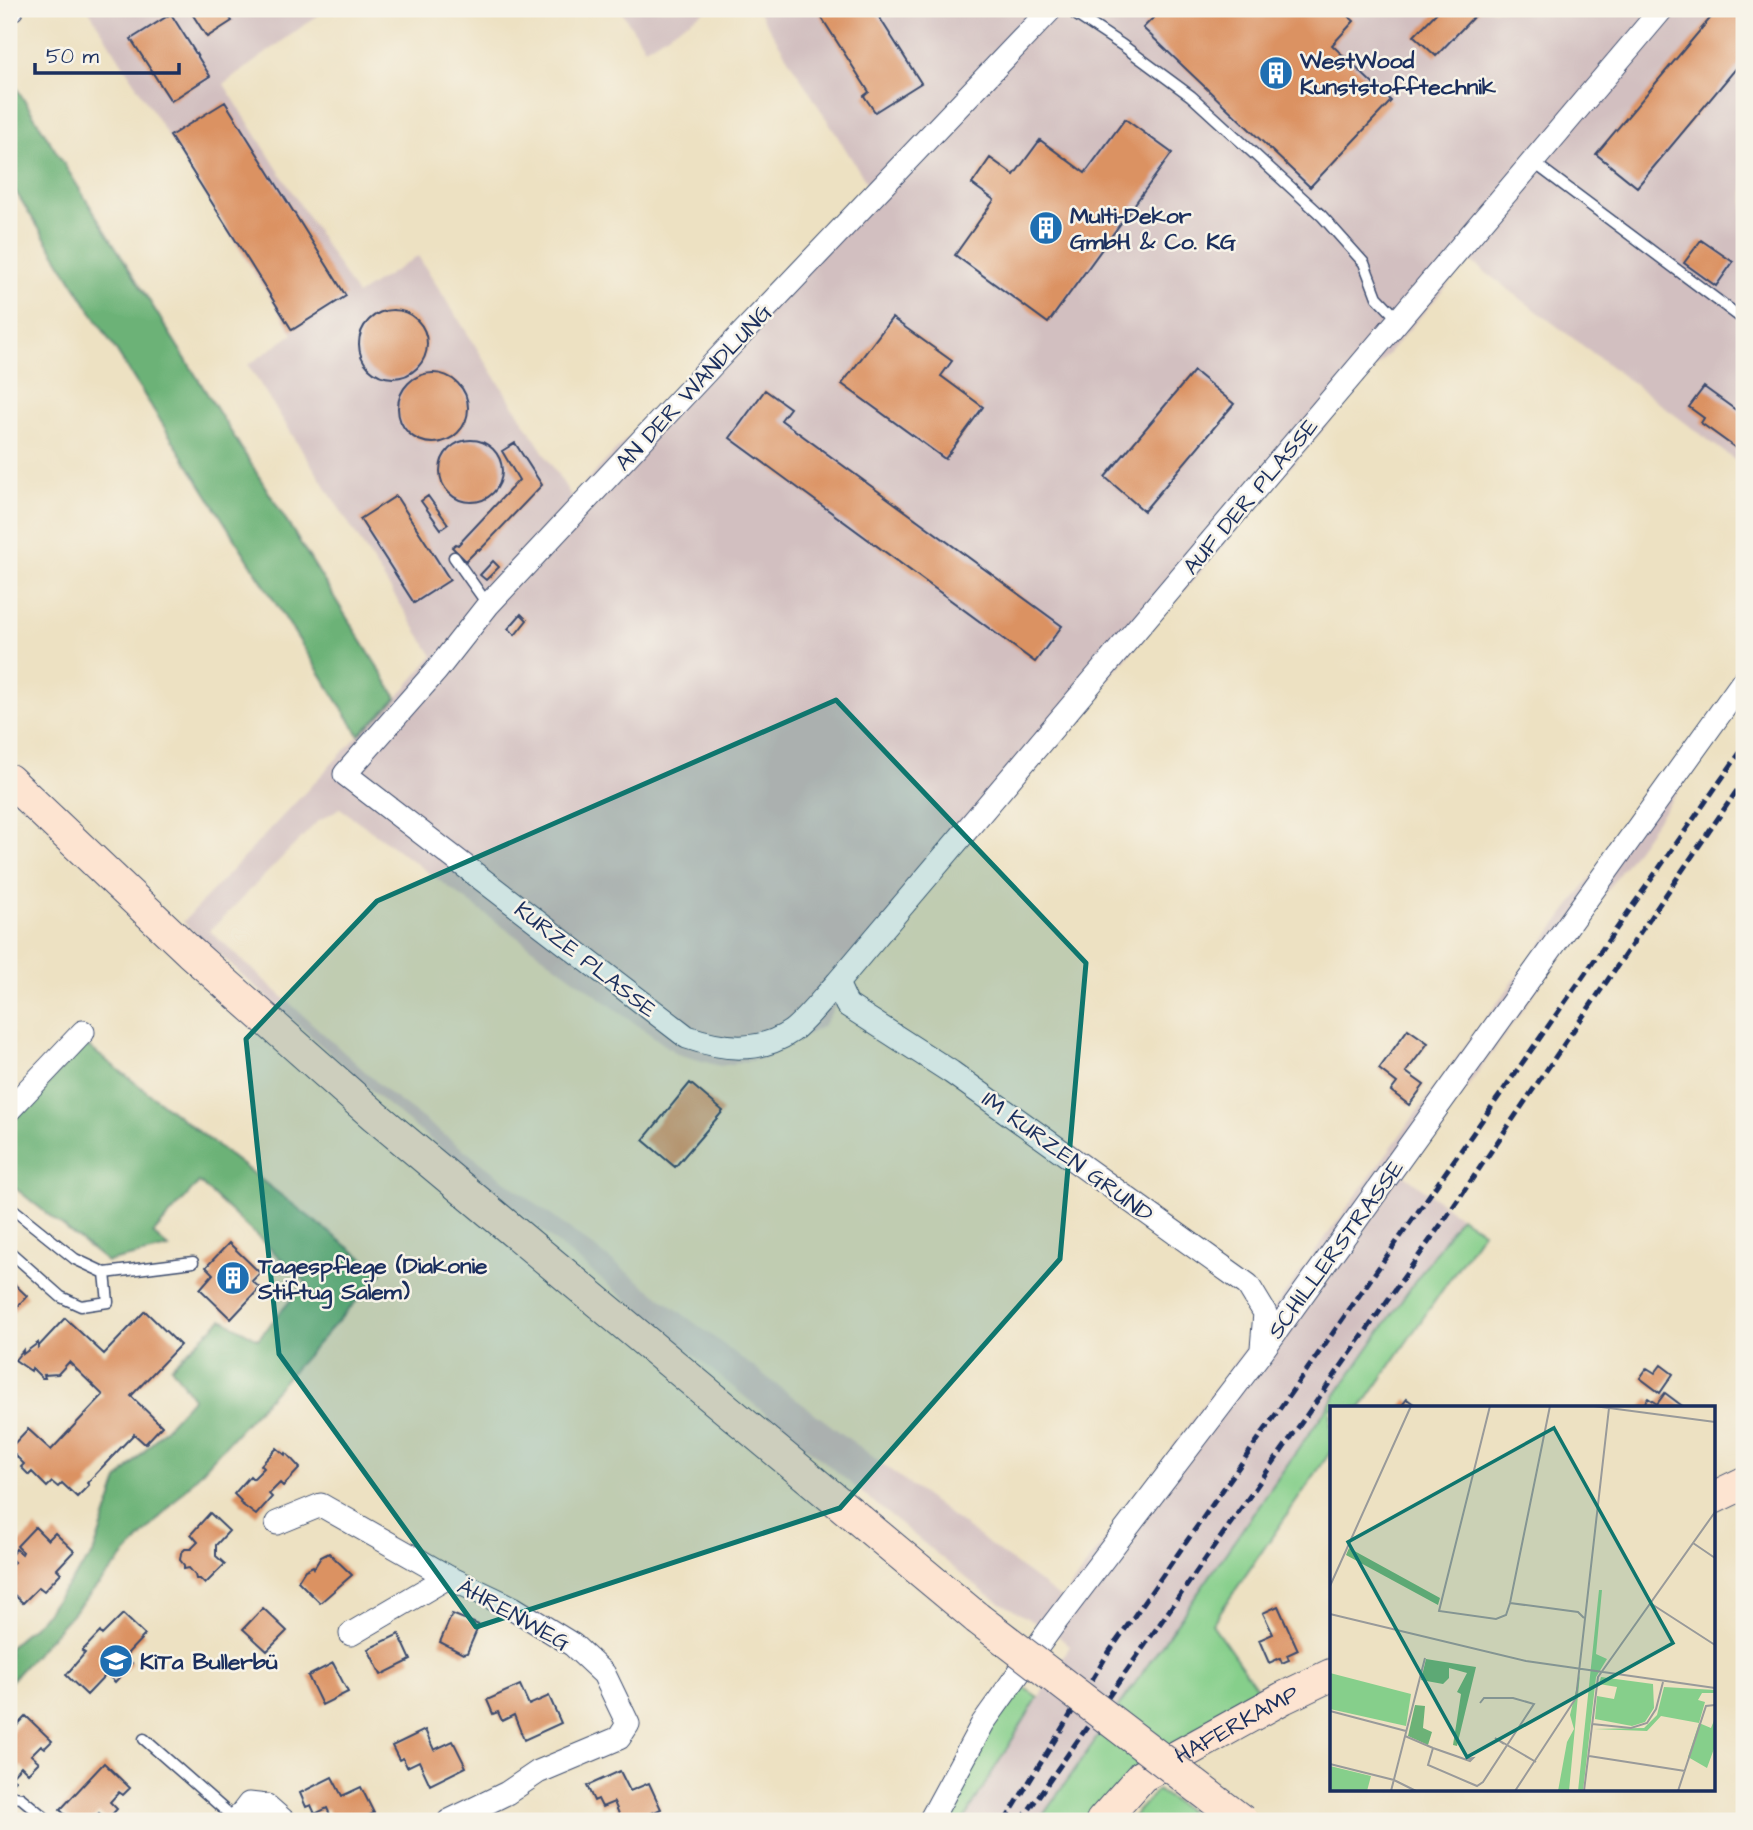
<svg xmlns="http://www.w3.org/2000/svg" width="1753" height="1830" font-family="'Architects Daughter',sans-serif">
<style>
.industrial{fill:#d2bfc0}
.green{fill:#86cf8b;stroke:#507f74;stroke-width:2}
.forest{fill:#6cb277;stroke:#44706a;stroke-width:2}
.building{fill:#db9262}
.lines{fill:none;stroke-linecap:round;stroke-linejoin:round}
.lane-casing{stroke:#3a4a6d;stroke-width:13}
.street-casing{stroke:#3a4a6d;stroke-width:25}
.secondary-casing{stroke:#3a4a6d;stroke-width:34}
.lane{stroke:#fff;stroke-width:10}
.street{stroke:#fff;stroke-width:23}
.secondary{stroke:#fde4d1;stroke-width:32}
.rail{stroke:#1b2f5e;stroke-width:5;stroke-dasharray:10 5;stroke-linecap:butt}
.secondary-bridge-casing{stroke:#3a4a6d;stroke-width:34;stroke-linecap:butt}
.secondary-bridge{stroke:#fde4d1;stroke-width:32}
.marked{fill:#0f766e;fill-opacity:0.2;stroke:#0f766e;stroke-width:5;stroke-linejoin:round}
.labels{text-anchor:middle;stroke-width:5;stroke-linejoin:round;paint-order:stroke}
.poi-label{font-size:23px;font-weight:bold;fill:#1b2f5e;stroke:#f7f3e8;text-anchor:start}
.street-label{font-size:23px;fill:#1b2f5e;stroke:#f7f3e8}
.inset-road{fill:none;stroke:#999a9a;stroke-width:2}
.view{fill:#0f766e;fill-opacity:0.15;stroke:#0f766e;stroke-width:3.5}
.inset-edge{fill:none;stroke:#1b2f5e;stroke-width:3.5}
</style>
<rect width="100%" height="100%" fill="#f7f3e8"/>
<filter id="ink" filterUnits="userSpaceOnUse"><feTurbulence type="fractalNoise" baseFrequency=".0143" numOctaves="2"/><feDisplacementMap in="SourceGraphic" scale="14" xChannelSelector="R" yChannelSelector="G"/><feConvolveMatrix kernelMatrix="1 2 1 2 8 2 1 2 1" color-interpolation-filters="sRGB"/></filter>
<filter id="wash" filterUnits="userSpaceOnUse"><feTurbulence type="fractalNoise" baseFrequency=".00686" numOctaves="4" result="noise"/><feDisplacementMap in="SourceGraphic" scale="28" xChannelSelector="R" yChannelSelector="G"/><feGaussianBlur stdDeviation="1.57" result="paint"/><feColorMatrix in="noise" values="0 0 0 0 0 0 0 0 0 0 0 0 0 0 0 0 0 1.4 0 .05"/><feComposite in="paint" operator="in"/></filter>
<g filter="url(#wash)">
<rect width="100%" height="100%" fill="#ede1c2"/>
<path class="industrial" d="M88,9H326L224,84L357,295L418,256L572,497L735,323L870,188L757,9H1744V467L1469,260L858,969L823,1026L766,1058L720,1066L677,1054L340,808L317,822L210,931L390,1094L1062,1599L1463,1049L1744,673L1695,767L1405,1175L1460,1217L1039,1821H963L1070,1646L1058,1636L986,1594L383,1101L183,922L359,735L397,698L433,656L248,365L293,334Z
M620,9H708L645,48Z"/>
<path class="green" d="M1460,1217L1483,1231L1361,1408H1331V1451L1212,1624L1264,1698L1096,1821H1039Z
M1019,1684L1038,1697L963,1821H941L990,1728Z
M1157,1790L1203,1821H1129Z"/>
<path class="forest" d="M9,76L397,698L359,735L9,181Z
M85,1044L382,1273L9,1683V1647L40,1620L93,1554L118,1480L193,1398L171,1367L222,1319L258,1339L306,1282L199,1182L153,1234L169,1248L107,1262L9,1183V1125Z"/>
<g id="blocks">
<path class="building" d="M189,9H224L232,21L207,37Z
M829,9H874L921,83L875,112L864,96L869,92L820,15Z
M1162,9H1340L1354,21L1332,45L1391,101L1310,187L1143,28Z
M1440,9H1481L1436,56L1414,36Z
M1718,9H1744V59L1637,187L1596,154Z
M171,14L210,76L171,101L131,39Z
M225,102L346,296L292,330L170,136Z
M1125,119L1172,153L1048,323L955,255L994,200L972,184L990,158L1014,175L1040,140L1085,173Z
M1701,240L1733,262L1716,286L1684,263Z
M359 344a34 34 0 1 1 68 0a34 34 0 1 1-68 0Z
M892,318L952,361L941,376L983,407L945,459L842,384Z
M1194,371L1234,404L1144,511L1105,477Z
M398 408a35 35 0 1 1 70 0a35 35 0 1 1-70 0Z
M1704,387L1744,416V454L1701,423L1704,418L1689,407Z
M765,390L790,408L781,420L1062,626L1035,662L730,438Z
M440 471a31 31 0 1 1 62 0a31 31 0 1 1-62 0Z
M515,443L542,485L480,550L478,549L466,561L452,547L456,544L458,545L519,480L502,451Z
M396,496L450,580L414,603L360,519Z
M428,496L448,524L441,529L421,501Z
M493,561L499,567L486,580L480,575Z
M521,614L527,620L515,635L508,629Z
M1408,1029L1428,1043L1406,1072L1424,1085L1409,1105L1391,1091L1397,1083L1379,1069Z
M690,1083L723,1111L675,1167L643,1140Z
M229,1243L260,1273L252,1281L260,1288L231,1319L200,1289L213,1274L206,1267Z
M9,1279L27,1296L9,1316Z
M145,1311L180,1345L131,1396L162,1426L145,1444L134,1434L87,1483L89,1485L77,1497L62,1483L58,1487L52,1482L47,1487L32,1472L29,1475L21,1467L24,1464L9,1449L28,1429L51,1450L103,1395L69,1362L58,1374L44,1375L45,1378H42L32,1368L31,1371L15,1360L23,1350V1354L38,1343V1347L65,1318L104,1354Z
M1661,1365L1673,1374L1660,1393L1640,1378L1647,1368L1655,1373Z
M1665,1393L1685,1408H1641L1648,1398L1657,1404Z
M1407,1399L1419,1408H1400Z
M277,1448L285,1455L286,1453L300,1468L283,1486L280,1483L269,1494L272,1497L256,1515L240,1503L241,1501L234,1494L250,1476L253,1479L264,1468L261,1465Z
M210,1513L229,1531L216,1545V1556L225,1564L205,1584L200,1579H196L195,1575L189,1568L184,1569V1565L180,1560L181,1553L185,1549H191L198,1542L191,1534Z
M35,1527L48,1540L55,1533L74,1551L57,1569L61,1573L44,1591L39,1587L23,1603L10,1591L9,1592V1562L11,1565L14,1562L9,1557L16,1549L22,1554L23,1552L17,1546Z
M329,1553L352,1575L320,1603L298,1581L305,1570L313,1566L314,1568L321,1557Z
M1278,1606L1298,1650L1287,1655L1289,1660L1282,1663L1280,1658L1269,1663L1259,1640L1273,1634L1263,1613Z
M263,1608L287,1631L267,1651L243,1629Z
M123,1614L145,1635L125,1656L132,1663L115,1682L107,1674L87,1695L66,1675L85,1653L82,1651L100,1632L102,1635Z
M452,1614L479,1625L467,1653L463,1654L440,1642Z
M399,1634L411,1660L381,1675L368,1649Z
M333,1663L348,1692L322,1705L308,1676Z
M520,1685L529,1705L549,1696L561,1723L524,1740L514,1715L502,1721L498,1712L493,1714L487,1700Z
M26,1716L52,1741L45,1748L41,1745L31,1755L39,1762L28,1773L21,1766L11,1777L15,1780L9,1786V1734Z
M425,1730L434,1750L453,1741L466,1767L430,1785L419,1761L407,1767L403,1758L399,1760L392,1746Z
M104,1763L130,1788L123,1795L119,1792L110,1802L117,1809L107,1820L99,1813L91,1821H72L60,1810Z
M620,1771L630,1791L649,1783L661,1809L635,1821H622L614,1802L602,1807L598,1799L594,1801L587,1786Z
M332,1777L342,1796L361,1787L374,1813L358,1821H328L332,1819L327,1808L315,1814L311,1805L306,1807L300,1793Z"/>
</g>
</g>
<g filter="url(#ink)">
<use href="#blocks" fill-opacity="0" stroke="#3a4a6d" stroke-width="2"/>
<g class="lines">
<g class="lane-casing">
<path id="lane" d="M1071,9L1075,14L1122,45L1191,96L1322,216L1364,263L1377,297L1399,320
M1533,162L1744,320
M454,557L488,605
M9,1206L75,1259L105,1273L193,1262
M9,1251L61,1297L81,1306L108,1302L105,1273
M144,1739L235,1819
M9,1796L21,1798L49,1821"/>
</g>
<g class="street-casing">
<path id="street" d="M1051,9L731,345L488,605L436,671L345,774L687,1037C722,1049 759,1054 792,1031C808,1018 823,998 837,983L1662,9
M9,11L12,9
M837,983L847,1005L951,1072L1248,1285L1265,1313L1262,1348
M9,1110L83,1032
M277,1523L321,1505L448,1577L513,1608L573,1645L604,1674L628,1724L619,1738L538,1772L507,1793L449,1821
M351,1634L448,1577
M236,1821L249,1804L267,1806L284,1821
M930,1821L983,1723L1053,1625L1262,1351L1744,680"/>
</g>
<g class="secondary-casing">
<g id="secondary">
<path d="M9,780L190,952L375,1116L977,1618"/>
<path d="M1713,1498L1744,1483"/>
<path id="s1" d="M1102,1821L1142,1776L1283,1698L1331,1675"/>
</g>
</g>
<use href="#lane" class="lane"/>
<use href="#street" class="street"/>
<use href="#secondary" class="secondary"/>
<path class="rail" d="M1005,1821L1109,1652L1744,747
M1021,1821L1449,1213L1744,780"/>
<g class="secondary-bridge-casing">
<path id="secondary-bridge" d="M977,1618L1242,1821"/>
</g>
<use href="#secondary-bridge" class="secondary-bridge"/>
</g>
</g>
<path class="marked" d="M836,700L1086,963L1060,1259L840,1508L476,1627L279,1354L246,1039L377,901Z"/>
<defs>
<g id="building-disc" transform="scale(1.75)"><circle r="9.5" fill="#1f6fb2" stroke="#f7f3e8"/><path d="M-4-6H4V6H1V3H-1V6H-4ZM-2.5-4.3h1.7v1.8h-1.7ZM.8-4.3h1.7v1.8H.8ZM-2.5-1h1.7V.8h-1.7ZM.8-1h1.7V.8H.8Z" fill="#fff"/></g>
<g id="school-disc" transform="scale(1.75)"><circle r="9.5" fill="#1f6fb2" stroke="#f7f3e8"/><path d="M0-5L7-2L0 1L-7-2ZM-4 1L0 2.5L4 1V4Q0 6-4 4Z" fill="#fff"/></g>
</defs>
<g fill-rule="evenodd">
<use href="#building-disc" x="1276" y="73"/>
<use href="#building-disc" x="1046" y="228"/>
<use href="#building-disc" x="233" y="1278"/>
<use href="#school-disc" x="116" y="1661"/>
</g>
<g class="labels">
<g class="poi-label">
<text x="1300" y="68">WestWood<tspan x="1300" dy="26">Kunststofftechnik</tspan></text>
<text x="1070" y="223">Multi-Dekor<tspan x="1070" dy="26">GmbH &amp; Co. KG</tspan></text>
<text x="258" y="1273">Tagespflege (Diakonie<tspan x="258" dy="26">Stiftug Salem)</tspan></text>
<text x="140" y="1669">KiTa Bullerbü</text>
</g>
<g class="street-label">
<text transform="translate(693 387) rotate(-47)" y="8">AN DER WANDLUNG</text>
<text transform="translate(1250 496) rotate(-50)" y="8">AUF DER PLASSE</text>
<text transform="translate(586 959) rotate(38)" y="8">KURZE PLASSE</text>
<text transform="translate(1068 1156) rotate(36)" y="8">IM KURZEN GRUND</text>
<text transform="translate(1335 1249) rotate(-54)" y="8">SCHILLERSTRASSE</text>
<text transform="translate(514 1614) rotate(29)" y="8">ÄHRENWEG</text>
<text dy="8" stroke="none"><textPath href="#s1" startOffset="168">HAFERKAMP</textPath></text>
</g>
</g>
<g transform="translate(1330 1406)">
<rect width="385" height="385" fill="#ede1c2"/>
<path d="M269,184H272L266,248L277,253L266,271L253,385H248ZM0,267L81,288L76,320L0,303ZM250,268L239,385H228L237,336L244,323L240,309ZM271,271L323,278L324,302L315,316L302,320L265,313L267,290L284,293L287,281L269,278ZM334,281L385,284V287H372L368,294L375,296L369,317L381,322L385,312V340L377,362L358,351L369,317L331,310L317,325L264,323L314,322L327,309ZM0,360L41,370L37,385H0Z" fill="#86cf8b"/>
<path d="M19,142L110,192L108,199L16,149ZM96,253L146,261L127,340L123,339L131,288L127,286L137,267L119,262V272L113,278L91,274ZM85,299L95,300L93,322L102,326L98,339L78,330Z" fill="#6cb277"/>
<path class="inset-road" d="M160,0L109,205L166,213L176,209L180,197L220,0M264,0L385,16M363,137L385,152M0,180L81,0M180,197L248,206L254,212M320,197L385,239M0,208L196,255L385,282M0,305L76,325M262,318L301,322L317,317L326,303L333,276M75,330L103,342L140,355L143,352L135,353M174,338L165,332L206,356M103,342L98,359L147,380L153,376L204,298L183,292H154L150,297M259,350L355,365M0,358L64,374L86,385M61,385L95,252M185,385L246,292L279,2M254,385L268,271L385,106M348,385L376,300L385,299"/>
<path class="view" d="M224,22L343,237L137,351L18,136Z"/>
<rect width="385" height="385" class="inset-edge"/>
</g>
<rect width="1753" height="1830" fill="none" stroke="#f7f3e8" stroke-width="35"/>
<path d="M35 63v10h144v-10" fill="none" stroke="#1b2f5e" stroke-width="3.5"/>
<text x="46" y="63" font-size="21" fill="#1b2f5e" stroke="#f7f3e8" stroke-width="5" paint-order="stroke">50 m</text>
</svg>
